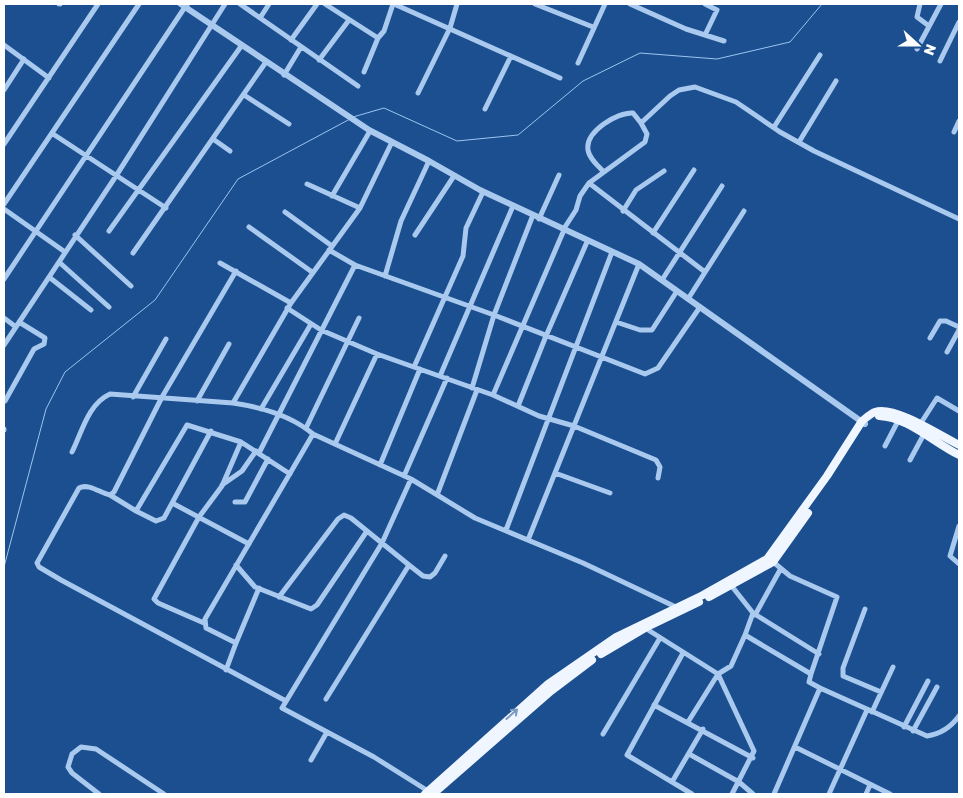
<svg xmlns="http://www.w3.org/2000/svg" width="963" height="798" font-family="'Golos Text',sans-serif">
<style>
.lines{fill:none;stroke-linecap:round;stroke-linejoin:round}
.stream{stroke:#9cc4f0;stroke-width:1}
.minor{stroke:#a9c9ee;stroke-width:5}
.tertiary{stroke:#a9c9ee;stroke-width:6}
.primary{stroke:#f0f6ff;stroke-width:8}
.oneway{stroke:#7b9ac1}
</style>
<rect width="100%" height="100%" fill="#1b4f8f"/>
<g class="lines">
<path class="stream" d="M353,117L384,108L457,141L518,135L583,81L640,53L717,59L790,42L822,4
M4,567L46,409L65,372L155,300L238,179L350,119"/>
<path class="minor" d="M59,4H60
M240,4L358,86
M325,4L378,38L384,31L393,4
M394,4L560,78
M535,4L593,27
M630,4L686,29L724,41
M920,4L917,17L929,26
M260,18L269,4
M705,35L717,10L705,4
M291,40L317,4
M4,45L49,78
M917,49L941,4
M319,60L349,20
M940,61L959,22
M578,63L605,4
M364,72L378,38
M284,75L301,47
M4,90L24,59
M418,93L450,28L457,4
M244,95L289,124
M485,109L511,56
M774,127L820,55
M954,132L959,121
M53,134L166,208
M213,139L230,151
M392,142L360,208L291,303L233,403C260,407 292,416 313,434L411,479L475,518L583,563L678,608
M799,142L836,81
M4,144L98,4
M604,172C598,166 589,158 588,150C585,131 618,112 633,113L641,123
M589,183L705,272
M307,184L360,208
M332,196L370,131
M4,204L139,4
M4,209L65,252
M623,211L636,190L664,171
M285,212L332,246
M539,219L559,175
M249,227L312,272
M563,230L576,210L580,196L589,183L645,142L647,134L641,123L670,96L679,90L695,87L736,102L780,132L814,151L959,219
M109,231L242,45
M653,233L694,170
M75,235L131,286
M415,235L454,176
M329,250L355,265L494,315L645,374L658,368L700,307
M133,253L266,62
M59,262L109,307
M220,263L291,303
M236,271L162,397L114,492L110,495C100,493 89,483 79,488L37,563L39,567L61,580L286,701
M385,276L401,221L429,161
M49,277L91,310
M4,279L185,7L180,4
M662,280L722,186
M688,299L744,211
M287,308L321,330L377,354L493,395L539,416L574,426
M4,318L16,327
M616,322L640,330H652L677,291
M930,338L940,321H946L959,327
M4,345L116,176L225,4
M947,352L959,330
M414,367L463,256L466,228L483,192
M440,376L513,206
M472,388L494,315L533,215
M493,395L564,230
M133,397L166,339
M5,401L34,349L44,344L45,338L19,322
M197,401L229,344
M518,406L546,336L587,242
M261,409L311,324
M574,426L656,460L660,467L658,478
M919,426L937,398L959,411
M306,428L359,318
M4,429V430
M335,444L377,354
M885,446L898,421
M72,452C82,432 88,404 110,394L233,403
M259,453L355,265
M910,460L924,434
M380,465L420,369
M555,473L610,493
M404,476L447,378
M411,479L382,543L282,708L374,757L428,791
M222,485L242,471L256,451
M110,495L136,511L187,425L241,442L290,474
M437,495L477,390
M235,502H245L268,459
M174,504L249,544
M136,511L156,521L164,518L211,431
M959,526L950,556L959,564
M506,530L612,252
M528,540L639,264
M772,561L790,576L837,597L811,674
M236,565L255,587L311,609L317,605L367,531
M409,565L423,576L430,577L435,573L445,556
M730,584L753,613L745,635L811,674L809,682L820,688L774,794
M279,597L338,519L344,515L351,518L409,565L326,699
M865,609L843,668V676L881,692
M753,613L819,654
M755,615L780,570
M204,623L158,603L154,599L199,517L222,486L241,442
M645,628L718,674L754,751L732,794
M236,643L259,588
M683,653L627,755L692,794
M226,670L236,643L206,628L205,619L313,434
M820,688L927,736C941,734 951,727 959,716
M654,705L753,758
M872,712L893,667
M688,722L718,674L731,666L745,635
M904,727L928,681
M913,731L937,687
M603,734L660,638
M795,747L890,794
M689,754L739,782L753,794
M311,760L327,732
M672,782L703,729
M99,794L72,773L68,767L72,754L81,747L96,749L164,794
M829,794L867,710
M866,794L870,785"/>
<path class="tertiary" d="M187,4L185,7L369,130L429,161L480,190L639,264L865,424"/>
<path class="primary" d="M879,416C908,417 934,443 959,455
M709,597L773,562L808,513
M601,654L645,628L699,602
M425,794L548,684L616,637L703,595L767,559L827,476L862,421C866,418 870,414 875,412C894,405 941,436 959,445
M433,794L551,691L592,660"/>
</g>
<defs><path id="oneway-shaft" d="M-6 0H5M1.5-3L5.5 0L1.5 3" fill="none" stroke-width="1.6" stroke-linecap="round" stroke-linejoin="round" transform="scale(1.25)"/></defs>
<use class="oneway" href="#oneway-shaft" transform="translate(512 714) rotate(-42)"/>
<rect width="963" height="798" fill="none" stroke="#ffffff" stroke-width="10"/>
<g transform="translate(918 45) rotate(111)" stroke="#1b4f8f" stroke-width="4" paint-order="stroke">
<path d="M0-4L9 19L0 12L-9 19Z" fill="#ffffff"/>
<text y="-8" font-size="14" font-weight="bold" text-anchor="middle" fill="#ffffff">N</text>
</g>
</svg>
